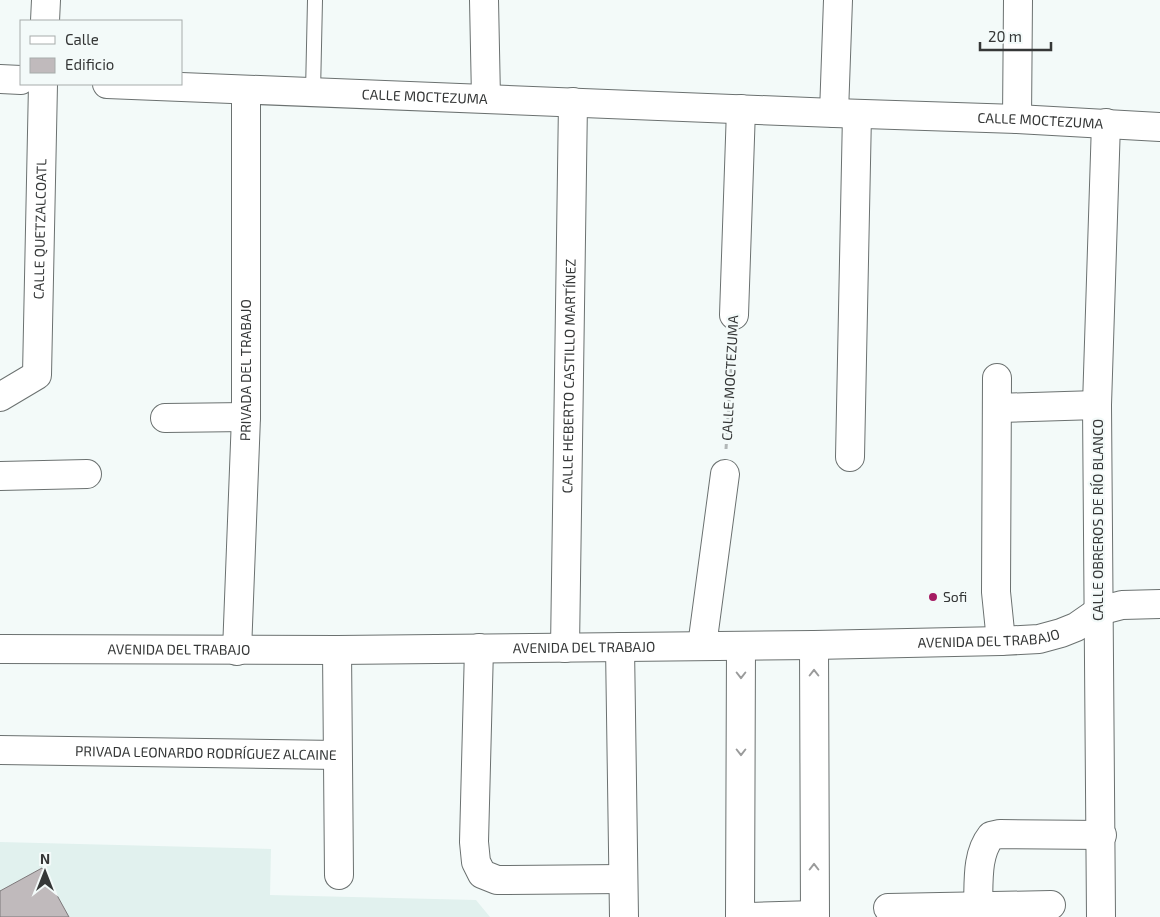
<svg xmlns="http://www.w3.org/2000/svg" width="1160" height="917" font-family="'Exo 2',sans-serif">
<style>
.built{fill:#e1f1ee}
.building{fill:#c0babc;stroke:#7d787a}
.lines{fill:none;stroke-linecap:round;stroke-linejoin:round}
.lane-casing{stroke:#6b7170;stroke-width:16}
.street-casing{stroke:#6b7170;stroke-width:30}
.path{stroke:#b2b7b7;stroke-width:3;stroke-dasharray:5 2.5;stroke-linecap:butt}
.lane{stroke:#fff;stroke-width:14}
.street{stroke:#fff;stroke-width:28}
.oneway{stroke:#9a9b9b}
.poi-dot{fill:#a51b62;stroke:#f3faf9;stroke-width:2}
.labels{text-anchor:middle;stroke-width:4.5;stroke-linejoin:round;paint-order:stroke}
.street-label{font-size:14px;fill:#353737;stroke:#f3faf9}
.poi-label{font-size:14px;fill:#353737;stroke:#f3faf9;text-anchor:start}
</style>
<rect width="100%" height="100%" fill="#f3faf9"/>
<path class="built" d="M0,842L271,849L270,895L476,900L490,917H0Z"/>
<path class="building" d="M42,868L69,917H0V891Z"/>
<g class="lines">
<g class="lane-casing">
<path id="lane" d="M313,92L315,0"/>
</g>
<g class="street-casing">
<g id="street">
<path d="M484,0L486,98"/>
<path d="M45,21L46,0"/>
<path d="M0,79L21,80"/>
<path id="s1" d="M107,84L834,113L1017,119L1160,127"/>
<path d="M834,113L838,0"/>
<path d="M1017,119L1018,0"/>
<path d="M734,315L741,109"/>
<path d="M997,378L996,592L1001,641"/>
<path id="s2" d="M0,397L37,375L43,84"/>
<path d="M997,408L1097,405"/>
<path d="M165,418L246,417"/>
<path d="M850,457L857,114"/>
<path d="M0,476L87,474"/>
<path d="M814,645L815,917"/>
<path d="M702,646L725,474"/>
<path d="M620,647L624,917"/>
<path d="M479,648L474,842L476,862L482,874L497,880L623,879"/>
<path id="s3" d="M565,648L573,102"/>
<path id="s4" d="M0,649L337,650L814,645L1001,641L1039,639L1061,633L1076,627L1099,611L1122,605L1160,604"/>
<path d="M337,650L339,875"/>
<path id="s5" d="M237,651L246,417V90"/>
<path id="s6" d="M0,750L337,755"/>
<path d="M978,907C979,883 976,855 991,836L1000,834L1102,835"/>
<path d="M888,908L1051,905"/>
<path d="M740,917L741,646"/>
<path d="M750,917L815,915"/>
<path d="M1101,917L1097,405L1106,123"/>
</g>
</g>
<path class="path" d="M726,449L733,340"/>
<use href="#lane" class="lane"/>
<use href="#street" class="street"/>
</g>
<defs><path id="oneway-chevron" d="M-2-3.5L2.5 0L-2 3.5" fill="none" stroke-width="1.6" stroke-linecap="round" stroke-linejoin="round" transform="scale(1.25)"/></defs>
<g class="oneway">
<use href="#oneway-chevron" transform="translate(814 673) rotate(-90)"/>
<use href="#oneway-chevron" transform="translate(741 675) rotate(90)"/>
<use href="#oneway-chevron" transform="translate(741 752) rotate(90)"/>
<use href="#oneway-chevron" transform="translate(814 867) rotate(-90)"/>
</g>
<circle class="poi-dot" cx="933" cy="597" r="5"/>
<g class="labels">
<g class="street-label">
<text dy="5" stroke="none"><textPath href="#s1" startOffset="318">CALLE MOCTEZUMA</textPath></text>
<text dy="5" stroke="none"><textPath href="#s1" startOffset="934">CALLE MOCTEZUMA</textPath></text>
<text dy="5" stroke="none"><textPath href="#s2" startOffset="189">CALLE QUETZALCOATL</textPath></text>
<text dy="5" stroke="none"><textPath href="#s5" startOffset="281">PRIVADA DEL TRABAJO</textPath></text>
<text dy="5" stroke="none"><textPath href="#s3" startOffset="272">CALLE HEBERTO CASTILLO MARTÍNEZ</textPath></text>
<text transform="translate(730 378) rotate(-87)" y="5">CALLE MOCTEZUMA</text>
<text transform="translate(1098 520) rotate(-90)" y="5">CALLE OBREROS DE RÍO BLANCO</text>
<text dy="5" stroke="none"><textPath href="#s4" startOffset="989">AVENIDA DEL TRABAJO</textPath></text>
<text dy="5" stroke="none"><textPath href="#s4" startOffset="584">AVENIDA DEL TRABAJO</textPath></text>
<text dy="5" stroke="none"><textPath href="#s4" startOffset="179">AVENIDA DEL TRABAJO</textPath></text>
<text dy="5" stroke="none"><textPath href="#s6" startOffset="206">PRIVADA LEONARDO RODRÍGUEZ ALCAINE</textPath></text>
</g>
<g class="poi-label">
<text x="943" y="602">Sofi</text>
</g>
</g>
<rect x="20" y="20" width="162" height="65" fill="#f3faf9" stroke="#a7acab"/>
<rect x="30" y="36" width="25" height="8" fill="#ffffff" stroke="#a7acab"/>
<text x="65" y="45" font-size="15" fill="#353737">Calle</text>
<rect x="30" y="58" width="25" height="15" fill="#c0babc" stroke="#a7acab"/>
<text x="65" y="70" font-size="15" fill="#353737">Edificio</text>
<g transform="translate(45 872)" stroke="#f3faf9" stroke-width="4" paint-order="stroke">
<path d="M0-4L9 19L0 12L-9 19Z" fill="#353737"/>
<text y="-8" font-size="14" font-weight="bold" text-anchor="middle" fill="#353737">N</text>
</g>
<path d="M980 42v8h71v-8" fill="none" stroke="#353737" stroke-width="2.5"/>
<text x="988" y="42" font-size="15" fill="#353737" stroke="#f3faf9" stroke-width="4" paint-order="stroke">20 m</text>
</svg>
